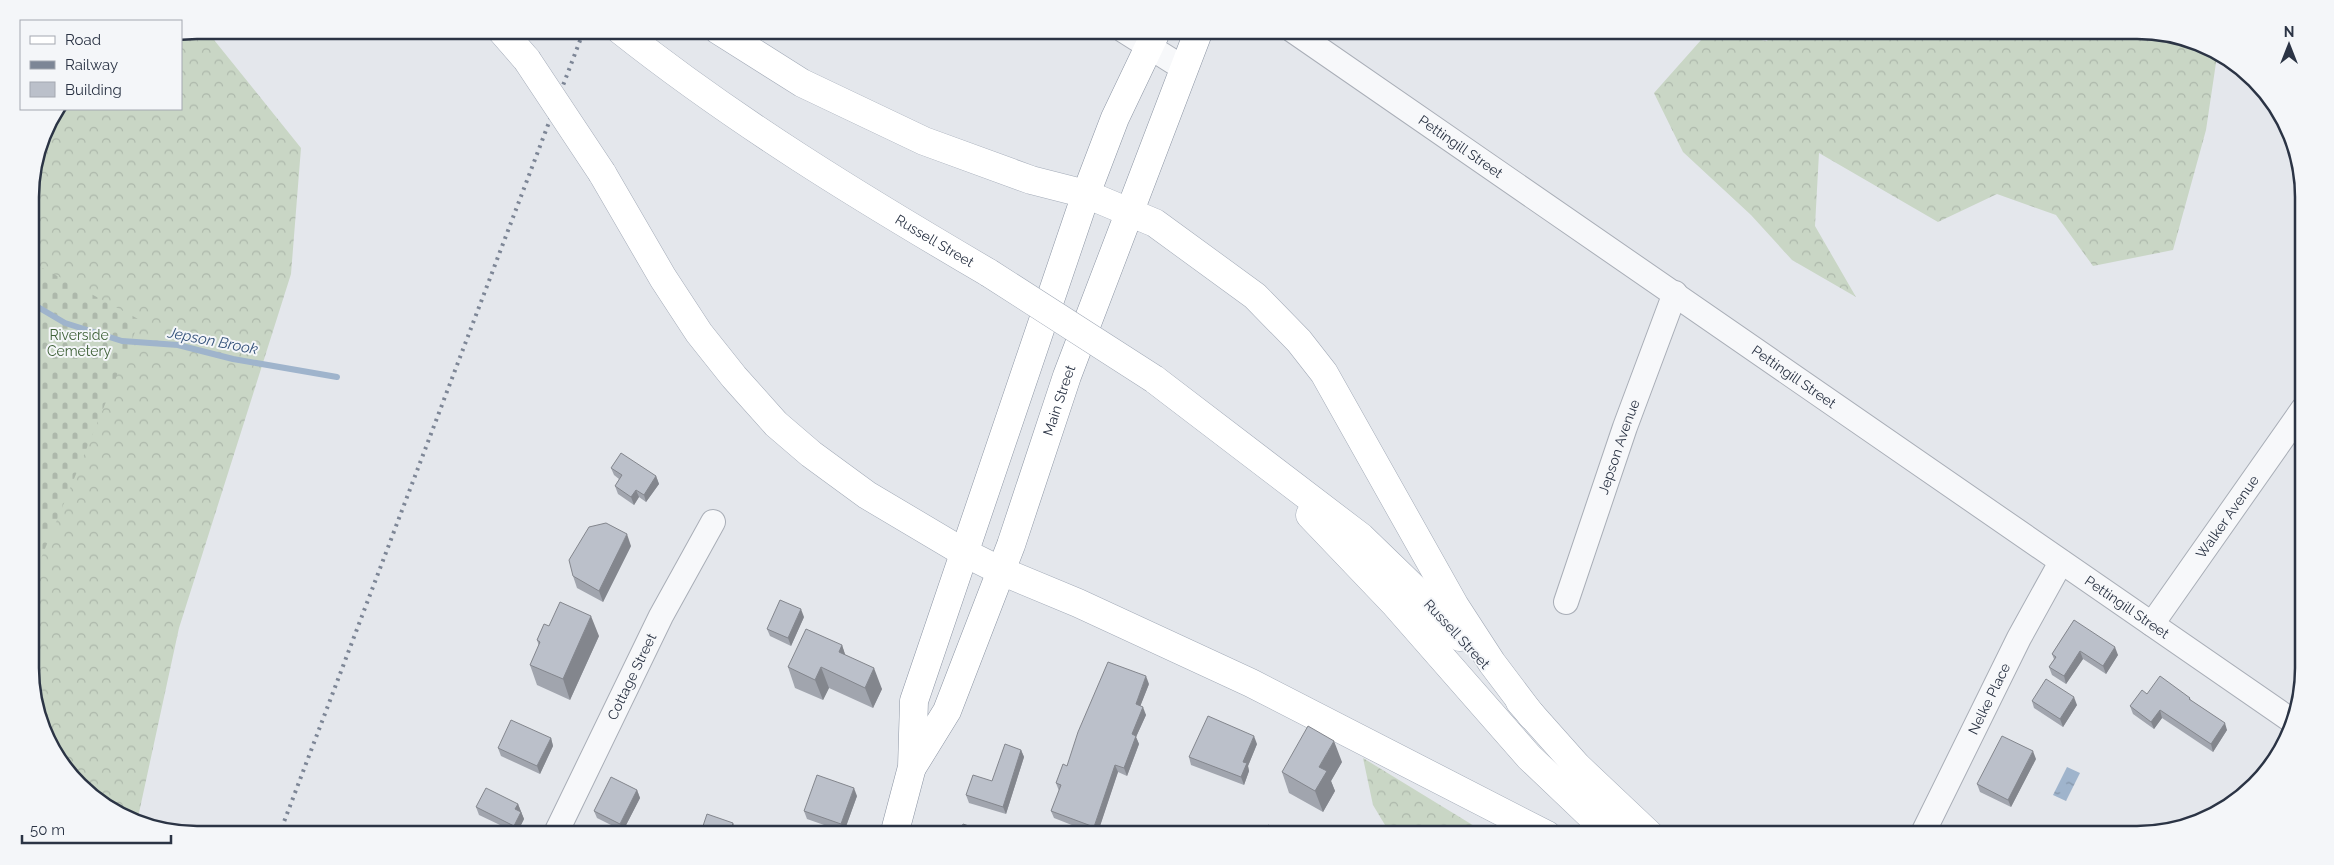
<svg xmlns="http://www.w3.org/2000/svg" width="2334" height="865" font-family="Raleway,sans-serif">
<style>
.forest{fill:url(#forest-crowns)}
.cemetery{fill:url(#cemetery-stones)}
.water{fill:url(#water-ripples)}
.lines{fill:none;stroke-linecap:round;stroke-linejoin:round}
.stream{stroke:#9fb4cc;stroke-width:6}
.street-casing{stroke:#a9aeb7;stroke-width:26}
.primary-casing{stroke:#a3abb8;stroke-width:29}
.highway-casing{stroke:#8b94a3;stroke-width:29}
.street{stroke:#f7f8fa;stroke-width:24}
.primary{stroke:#fff;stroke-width:28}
.highway{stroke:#fff;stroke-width:28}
.rail{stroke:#7d8696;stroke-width:4;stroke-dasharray:2.5 5;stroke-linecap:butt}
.primary-bridge-casing{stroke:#a3abb8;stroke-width:29;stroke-linecap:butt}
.primary-bridge{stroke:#fff;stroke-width:28}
.wall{fill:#a1a5ae}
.shaded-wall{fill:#83868d}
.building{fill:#bbc0ca;stroke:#83868d}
.labels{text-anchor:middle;stroke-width:4;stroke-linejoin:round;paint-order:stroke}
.street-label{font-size:14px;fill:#2b3445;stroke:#f4f6f9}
.park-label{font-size:14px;fill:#3f6138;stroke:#f4f6f9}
.water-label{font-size:15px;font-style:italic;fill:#34527a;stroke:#f4f6f9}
.rim{fill:none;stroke:#2b3445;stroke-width:2.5}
</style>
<defs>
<pattern id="forest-crowns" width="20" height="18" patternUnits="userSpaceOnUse" patternTransform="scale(1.25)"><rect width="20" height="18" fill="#c9d6c5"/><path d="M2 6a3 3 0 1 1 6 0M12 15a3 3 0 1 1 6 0" fill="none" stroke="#adb8ab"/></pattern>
<pattern id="cemetery-stones" width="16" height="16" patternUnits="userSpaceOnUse" patternTransform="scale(1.25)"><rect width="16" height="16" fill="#c9d6c5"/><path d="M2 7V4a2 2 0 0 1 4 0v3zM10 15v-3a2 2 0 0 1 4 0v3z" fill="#adb8ab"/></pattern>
<pattern id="water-ripples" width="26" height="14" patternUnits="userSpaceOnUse" patternTransform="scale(1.25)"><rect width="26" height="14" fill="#9fb4cc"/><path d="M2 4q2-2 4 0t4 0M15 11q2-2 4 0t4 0" fill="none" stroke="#8293a7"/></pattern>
</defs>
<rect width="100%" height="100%" fill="#e4e7ec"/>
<path class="forest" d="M196,30H206L301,148L291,274L179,628L137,822L71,778L33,701L30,185L47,123L58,109H181V33Z
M1774,30H2138L2191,39L2217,56L2206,130L2173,250L2093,266L2056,215L1997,194L1938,222L1819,153L1815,226L1856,297L1792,260L1751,215L1683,152L1654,93L1709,31L1767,41Z
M1363,758L1489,835H1391L1373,805Z"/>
<path class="cemetery" d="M31,262L140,320L32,580Z"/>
<path class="water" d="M2067,767L2080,773L2066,801L2053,795Z"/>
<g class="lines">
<path class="stream" d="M31,303L65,323L122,341L178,345L233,359L337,377"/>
<g class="street-casing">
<g id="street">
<path d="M1123,30L1183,68"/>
<path id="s1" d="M1292,30L2295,723"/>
<path id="s2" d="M1566,602L1625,427L1675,293"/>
<path id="s3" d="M2152,624L2303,409"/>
<path id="s4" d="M555,835L661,616L713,522"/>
<path id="s5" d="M1922,835L2019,638L2061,562"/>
</g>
</g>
<g class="primary-casing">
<g id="primary">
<path d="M501,30L527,60"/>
<path id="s6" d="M620,30C736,122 861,198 989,273"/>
<path d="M718,30L802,83L924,141L1031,180L1086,194L1155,223L1255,296L1299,341L1324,373L1455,606L1492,663L1532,716"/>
<path d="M602,173L663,278L699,333L734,377L776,424L811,454L867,495L963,552L1001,571L1078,603L1251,683L1547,835"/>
<path d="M1154,379L1361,537L1424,598L1460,637"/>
<path d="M1310,515L1394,603L1529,757L1611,835"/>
<path d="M1520,702L1577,766L1650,835"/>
</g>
</g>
<g class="highway-casing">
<g id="highway">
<path id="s7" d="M913,766L947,711L1011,545L1067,376L1199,30"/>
<path d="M894,835L912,767L914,701L1086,194L1115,118L1157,30"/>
</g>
</g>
<use href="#street" class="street"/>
<use href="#primary" class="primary"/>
<use href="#highway" class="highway"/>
<path class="rail" d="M279,835L584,30"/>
<g class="primary-bridge-casing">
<path id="primary-bridge" d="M527,60L602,173
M989,273L1154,379"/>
</g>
<use href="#primary-bridge" class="primary-bridge"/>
</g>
<path class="wall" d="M611,468L656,476L659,484L646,502L639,497L634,505L618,494L615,486L619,479L614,475Z
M631,546L603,602L577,588L573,576Z
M804,617L791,646L770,636L767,629Z
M2074,620L2118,655L2106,674L2083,659L2066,684L2052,675L2049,667L2054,659L2052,654Z
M549,626L599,636L570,700L537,685L530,665L539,646L537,640Z
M842,645L845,655L882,689L873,708L829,688L823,700L795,688L788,667Z
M1149,684L1140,706L1146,715L1136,737L1139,744L1127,776L1118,772L1097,835L1054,818L1051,811L1059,791L1056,783L1067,766Z
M2147,694L2190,698L2191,701L2227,730L2213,752L2162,718L2154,729L2133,714L2130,706Z
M2032,701L2077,705L2063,727L2034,708Z
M551,738L553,746L540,774L501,756L498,748Z
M1257,744L1248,766L1249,771L1244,785L1191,765L1189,757Z
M1021,750L1024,757L1006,814L969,803L966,795L992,781Z
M2036,759L2011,807L1980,792L1977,784Z
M1342,762L1331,781L1335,791L1323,812L1289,793L1282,772Z
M637,790L640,798L623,831L597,818L594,811Z
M857,796L844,832L807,819L804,811Z
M518,804L524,819L517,833L479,815L476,807Z"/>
<path class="shaded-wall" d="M656,476L659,484L646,502L644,495Z
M636,490L639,497L634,505L631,497Z
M627,534L631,546L603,602L599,591Z
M801,609L804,617L791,646L788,638Z
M591,616L599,636L570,700L563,679Z
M842,645L849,666L839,652Z
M2115,647L2118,655L2106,674L2103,666Z
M2080,651L2083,659L2066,684L2064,676Z
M821,667L829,688L823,700L815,680Z
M874,668L882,689L873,708L865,688Z
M1146,676L1149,684L1138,712L1136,704Z
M2074,697L2077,705L2063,727L2060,719Z
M1143,707L1146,715L1136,737L1139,744L1127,776L1124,768L1132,734Z
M2160,710L2162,718L2154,729L2151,722Z
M2225,723L2227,730L2213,752L2211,744Z
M1254,736L1257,744L1248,766L1249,771L1244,785L1241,777L1243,762Z
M551,738L553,746L540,774L537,766Z
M1334,741L1342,762L1331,781L1335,791L1323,812L1315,791L1319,767Z
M1021,750L1024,757L1006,814L1003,807Z
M2033,751L2036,759L2011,807L2008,800Z
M1115,765L1118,772L1097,835L1094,827Z
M854,788L857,796L844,832L841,824Z
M637,790L640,798L623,831L620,824Z
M518,804L524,819L517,833L514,826L515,809Z
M733,823L736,830L734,835H729Z"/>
<path class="building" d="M621,453L656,476L644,495L636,490L631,497L615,486L622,475L611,468Z
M606,523L627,534L599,591L573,576L569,560L589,527Z
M780,600L801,609L788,638L767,629Z
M560,602L591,616L563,679L530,665L540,642L537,640L544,624L549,626Z
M2074,620L2115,647L2103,666L2080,651L2064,676L2049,667L2056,657L2052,654Z
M806,629L842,645L839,652L874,668L865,688L821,667L815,680L788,667Z
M1108,662L1146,676L1136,704L1143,707L1132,734L1136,736L1124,768L1115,765L1094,827L1051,811L1061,785L1056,783L1063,764L1067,766L1078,732Z
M2160,676L2190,698L2189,699L2225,723L2211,744L2160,710L2151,722L2130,706L2142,690L2147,694Z
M2046,679L2074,697L2060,719L2032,701Z
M1208,716L1254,736L1243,762L1247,763L1241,777L1189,757Z
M511,720L551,738L537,766L498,748Z
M1308,726L1334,741L1319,767L1327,771L1315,791L1282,772Z
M2002,736L2033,751L2008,800L1977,784Z
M1005,744L1021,750L1003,807L966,795L973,775L992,781Z
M817,775L854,788L841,824L804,811Z
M611,777L637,790L620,824L594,811Z
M486,788L518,804L515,809L521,812L514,826L476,807Z
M707,814L733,823L729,835H700Z
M963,824L992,834V835H959Z
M1268,825L1288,835H1263Z
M1959,827L1975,835H1956Z"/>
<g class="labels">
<g class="street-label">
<text dy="5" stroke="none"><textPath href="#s1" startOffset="205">Pettingill Street</textPath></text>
<text dy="5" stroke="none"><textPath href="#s6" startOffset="379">Russell Street</textPath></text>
<text dy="5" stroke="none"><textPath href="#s1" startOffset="610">Pettingill Street</textPath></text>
<text dy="5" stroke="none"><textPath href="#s7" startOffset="395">Main Street</textPath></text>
<text dy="5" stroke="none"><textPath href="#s2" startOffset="164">Jepson Avenue</textPath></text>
<text dy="5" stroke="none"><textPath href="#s3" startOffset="131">Walker Avenue</textPath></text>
<text dy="5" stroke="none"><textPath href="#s1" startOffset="1015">Pettingill Street</textPath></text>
<text transform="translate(1457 634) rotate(47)" y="5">Russell Street</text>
<text dy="5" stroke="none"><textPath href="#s4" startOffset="176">Cottage Street</textPath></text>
<text dy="5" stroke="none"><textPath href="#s5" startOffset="152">Nelke Place</textPath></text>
</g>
<g class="park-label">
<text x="79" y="340">Riverside<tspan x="79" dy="16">Cemetery</tspan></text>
</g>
<g class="water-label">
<text transform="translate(213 341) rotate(11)" y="5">Jepson Brook</text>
</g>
</g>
<path d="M0 0H2334V865H0ZM197 39H2137A158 158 0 0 1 2295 197V668A158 158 0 0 1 2137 826H197A158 158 0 0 1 39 668V197A158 158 0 0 1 197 39Z" fill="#f4f6f9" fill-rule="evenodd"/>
<path class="rim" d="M197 39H2137A158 158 0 0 1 2295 197V668A158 158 0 0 1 2137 826H197A158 158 0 0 1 39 668V197A158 158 0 0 1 197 39Z"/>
<rect x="20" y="20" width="162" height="90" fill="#f4f6f9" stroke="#a4a8b1"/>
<rect x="30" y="36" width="25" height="8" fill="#ffffff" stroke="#a4a8b1"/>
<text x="65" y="45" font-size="15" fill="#2b3445">Road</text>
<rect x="30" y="61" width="25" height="8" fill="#7d8696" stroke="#a4a8b1"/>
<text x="65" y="70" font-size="15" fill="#2b3445">Railway</text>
<rect x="30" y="82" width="25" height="15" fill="#bbc0ca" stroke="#a4a8b1"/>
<text x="65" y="95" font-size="15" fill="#2b3445">Building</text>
<g transform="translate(2289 45)" stroke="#f4f6f9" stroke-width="4" paint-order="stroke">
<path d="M0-4L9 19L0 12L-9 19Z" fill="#2b3445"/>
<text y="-8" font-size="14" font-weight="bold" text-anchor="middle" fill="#2b3445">N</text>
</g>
<path d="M22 835v8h149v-8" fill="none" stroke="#2b3445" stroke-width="2.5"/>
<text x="30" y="835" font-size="15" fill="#2b3445" stroke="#f4f6f9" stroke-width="4" paint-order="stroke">50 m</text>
</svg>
